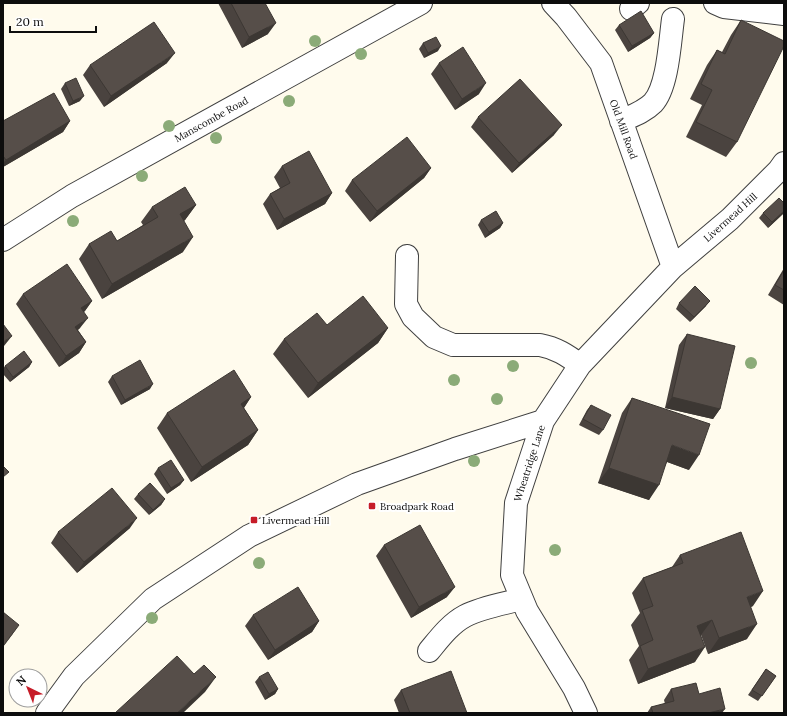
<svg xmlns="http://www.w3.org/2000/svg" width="787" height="716" font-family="Lora,serif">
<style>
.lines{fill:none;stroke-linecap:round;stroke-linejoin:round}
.minor-casing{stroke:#404040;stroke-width:24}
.minor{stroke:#fff;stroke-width:22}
.tree{fill:#8bab78}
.wall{fill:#4a433f}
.shaded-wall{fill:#3c3733}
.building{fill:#564e49;stroke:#3c3733}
.poi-dot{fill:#c61c28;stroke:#fff;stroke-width:1.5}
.labels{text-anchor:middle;stroke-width:4;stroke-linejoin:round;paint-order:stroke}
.street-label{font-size:10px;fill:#0d0d0d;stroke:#fff}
.poi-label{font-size:10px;fill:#0d0d0d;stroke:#fff;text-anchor:start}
</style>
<rect width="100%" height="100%" fill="#fffbed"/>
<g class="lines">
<g class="minor-casing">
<path id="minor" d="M553,3L566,17L601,63L673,267
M715,3L724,7L784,14
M631,9L638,3
M621,121C632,116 644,112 653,103C668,87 670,40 673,19
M3,240L72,196L421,3
M407,256L406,304L413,317L434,337L453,345H540C556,348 567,355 580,365
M429,651C439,639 450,624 465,616C482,607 503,604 522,599
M47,713L74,676L153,599L249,536L357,484L455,449L543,421
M586,713L574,688L527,611L512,575L516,503L543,421L580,365L673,267L730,219L779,170L784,163"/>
</g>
<use href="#minor" class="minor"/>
</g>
<g class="tree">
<circle cx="315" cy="41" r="6"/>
<circle cx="361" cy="54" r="6"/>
<circle cx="289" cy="101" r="6"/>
<circle cx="169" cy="126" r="6"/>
<circle cx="216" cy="138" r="6"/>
<circle cx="142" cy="176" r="6"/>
<circle cx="73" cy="221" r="6"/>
<circle cx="751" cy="363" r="6"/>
<circle cx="513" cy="366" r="6"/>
<circle cx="454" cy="380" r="6"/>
<circle cx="497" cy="399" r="6"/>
<circle cx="474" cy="461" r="6"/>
<circle cx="555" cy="550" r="6"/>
<circle cx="259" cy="563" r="6"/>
<circle cx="152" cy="618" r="6"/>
</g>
<path class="wall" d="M218,3H265L268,34L242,48Z
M741,20L737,142L726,157L686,137L702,105L690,99L707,65L717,50L722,52L731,35Z
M619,25L654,33L650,38L628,52L615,30Z
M423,43L438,51L424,58L419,49Z
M167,63L104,107L83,75L90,65Z
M439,63L479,94L455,110L431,74Z
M65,83L80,101L69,106L61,89Z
M478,117L554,135L512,173L471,127Z
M3,121H70L63,132L3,167Z
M282,166L332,193L325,204L277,230L263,204L270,194L280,188L274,177Z
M431,168L424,178L370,222L345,191L352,180Z
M196,205L185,220L184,221L183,252L102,299L79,259L89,244L117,241L143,225L141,222L152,207Z
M763,213H784L768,228L759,218Z
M481,220L503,223L500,228L485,238L478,225Z
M784,268V305L768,295Z
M23,294L92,301L84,312L80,328L78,330L86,342L79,353L59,367L16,304Z
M679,303L706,306L690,322L676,309Z
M327,325L388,328L378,343L308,398L273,354L284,339Z
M687,334L720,409L713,419L665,408L679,345Z
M32,362L29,367L10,382L3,374V369L5,366Z
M112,376L150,389L121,405L108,382Z
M251,397L244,408L258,430L248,445L191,482L157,428L167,413Z
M632,398L689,470L667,462L649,500L598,483L622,413Z
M591,405L603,430L599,435L579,425L587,410Z
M158,468L184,480L180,485L167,494L154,474Z
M138,494L165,499L161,505L149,515L134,499Z
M130,528L77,573L51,543L58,532Z
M384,545L447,597L411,618L376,556Z
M680,555L753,606L751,607L747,639L708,654L701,635L695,662L638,684L629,660L639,646L631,625L640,613L632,593L643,578L672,567Z
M253,615L319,621L312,632L268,660L245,626Z
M766,669L776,676L758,701L748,695Z
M259,677L278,689L275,694L265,700L255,682Z
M671,689L699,694L722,713H647L651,707L665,704L664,700Z
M401,690L467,713H399L394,700Z"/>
<path class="shaded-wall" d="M276,23L268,34L242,48L249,37Z
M654,33L650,38L628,52L632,46Z
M441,46L438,51L424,58L428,53Z
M175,53L167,63L104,107L111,96Z
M486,83L479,94L455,110L462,99Z
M84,96L80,101L69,106L73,101Z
M70,121L63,132L3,167V163L6,160Z
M562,125L554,135L512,173L519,163Z
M431,168L424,178L370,222L377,211Z
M332,193L325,204L277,230L284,219Z
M196,205L185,220L169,229L180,214Z
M784,211V213L768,228L772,222Z
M503,223L500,228L485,238L489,232Z
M193,237L183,252L102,299L112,284Z
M92,301L85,311L74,319L81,308Z
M710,301L706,306L690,322L694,317Z
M88,318L80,328L68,337L75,327Z
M388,328L378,343L308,398L318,383Z
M12,336L4,346L3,347V342Z
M86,342L79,353L59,367L66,356Z
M32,362L29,367L10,382L13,377Z
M153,384L150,389L121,405L125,400Z
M251,397L241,412V404Z
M672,397L720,409L713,419L665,408Z
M258,430L248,445L191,482L202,467Z
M672,445L699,455L689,470L662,460Z
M609,468L659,485L649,500L598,483Z
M184,480L180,485L167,494L171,488Z
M165,499L161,505L149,515L153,510Z
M137,518L130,528L77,573L84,562Z
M455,587L447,597L411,618L419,607Z
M763,591L753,606L737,612L747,597Z
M712,620L701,635L687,641L697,626Z
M319,621L312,632L268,660L275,650Z
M757,624L747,639L708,654L719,638Z
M19,625L12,635L3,647V646Z
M705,647L695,662L638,684L648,669Z
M216,677L205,692L183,713H177Z
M278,689L275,694L265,700L269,694Z
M725,709L722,713H708Z"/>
<path class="building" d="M231,3H265L276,23L249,37Z
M641,11L654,33L632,46L619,25Z
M741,20L784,41V46L737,142L696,122L712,90L701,84L717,50L725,54Z
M154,22L175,53L111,96L90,65Z
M436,37L441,46L428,53L423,43Z
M463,47L486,83L462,99L439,63Z
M76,78L84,96L73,101L65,83Z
M520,79L562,125L519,163L478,117Z
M54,93L70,121L6,160L3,156V121Z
M407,137L431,168L377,211L352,180Z
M309,151L332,193L284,219L270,194L290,183L282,166Z
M185,187L196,205L180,214L193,237L112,284L89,244L111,231L117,241L158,217L152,207Z
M779,198L784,203V211L772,222L763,213Z
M496,211L503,223L489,232L481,220Z
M67,264L92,301L81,308L88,318L75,327L86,342L66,356L23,294Z
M784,270V290L775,285Z
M695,286L710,301L694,317L679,303Z
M363,296L388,328L318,383L284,339L317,313L327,325Z
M3,324L12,336L3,342Z
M687,334L735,346L720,409L672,397Z
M24,351L32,362L13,377L5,366Z
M140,360L153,384L125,400L112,376Z
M234,370L251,397L241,404L258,430L202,467L167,413Z
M632,398L710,424L699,455L672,445L659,485L609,468Z
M591,405L611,415L603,430L583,419Z
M171,460L184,480L171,488L158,468Z
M3,466L9,472L3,477Z
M150,483L165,499L153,510L138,494Z
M112,488L137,518L84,562L58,532Z
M420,525L455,587L419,607L384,545Z
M741,532L763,591L747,597L757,624L719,638L712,620L697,626L705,647L648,669L640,646L653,640L642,610L653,606L643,578L683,563L680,555Z
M298,587L319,621L275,650L253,615Z
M3,612L19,625L3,646Z
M177,656L194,674L204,665L216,677L177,713H115Z
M766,669L776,676L762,696L752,690Z
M451,671L467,713H410L401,690Z
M268,672L278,689L269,694L259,677Z
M696,683L699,694L720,688L725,709L708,713H653L651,707L674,701L671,689Z"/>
<g class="poi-dot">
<rect x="368" y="502" width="8" height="8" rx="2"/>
<rect x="250" y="516" width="8" height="8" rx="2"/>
</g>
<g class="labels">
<g class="street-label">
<text transform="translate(211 119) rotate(-29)" y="4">Manscombe Road</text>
<text transform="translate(624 129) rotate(70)" y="4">Old Mill Road</text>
<text transform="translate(730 217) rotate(-42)" y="4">Livermead Hill</text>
<text transform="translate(529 463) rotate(-72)" y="4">Wheatridge Lane</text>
</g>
<g class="poi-label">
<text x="380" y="510">Broadpark Road</text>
<text x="262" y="524">Livermead Hill</text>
</g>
</g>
<rect width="787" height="716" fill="none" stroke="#0d0d0d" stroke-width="8"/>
<g transform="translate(28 688) rotate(317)"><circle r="19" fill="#ffffff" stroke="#9e9e9e"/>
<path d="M0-3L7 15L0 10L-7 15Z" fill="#c61c28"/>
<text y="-6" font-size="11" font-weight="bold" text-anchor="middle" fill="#0d0d0d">N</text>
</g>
<path d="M10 26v6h86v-6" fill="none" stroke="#0d0d0d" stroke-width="2"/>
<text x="16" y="26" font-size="12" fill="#0d0d0d" stroke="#ffffff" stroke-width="3" paint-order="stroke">20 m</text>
</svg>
